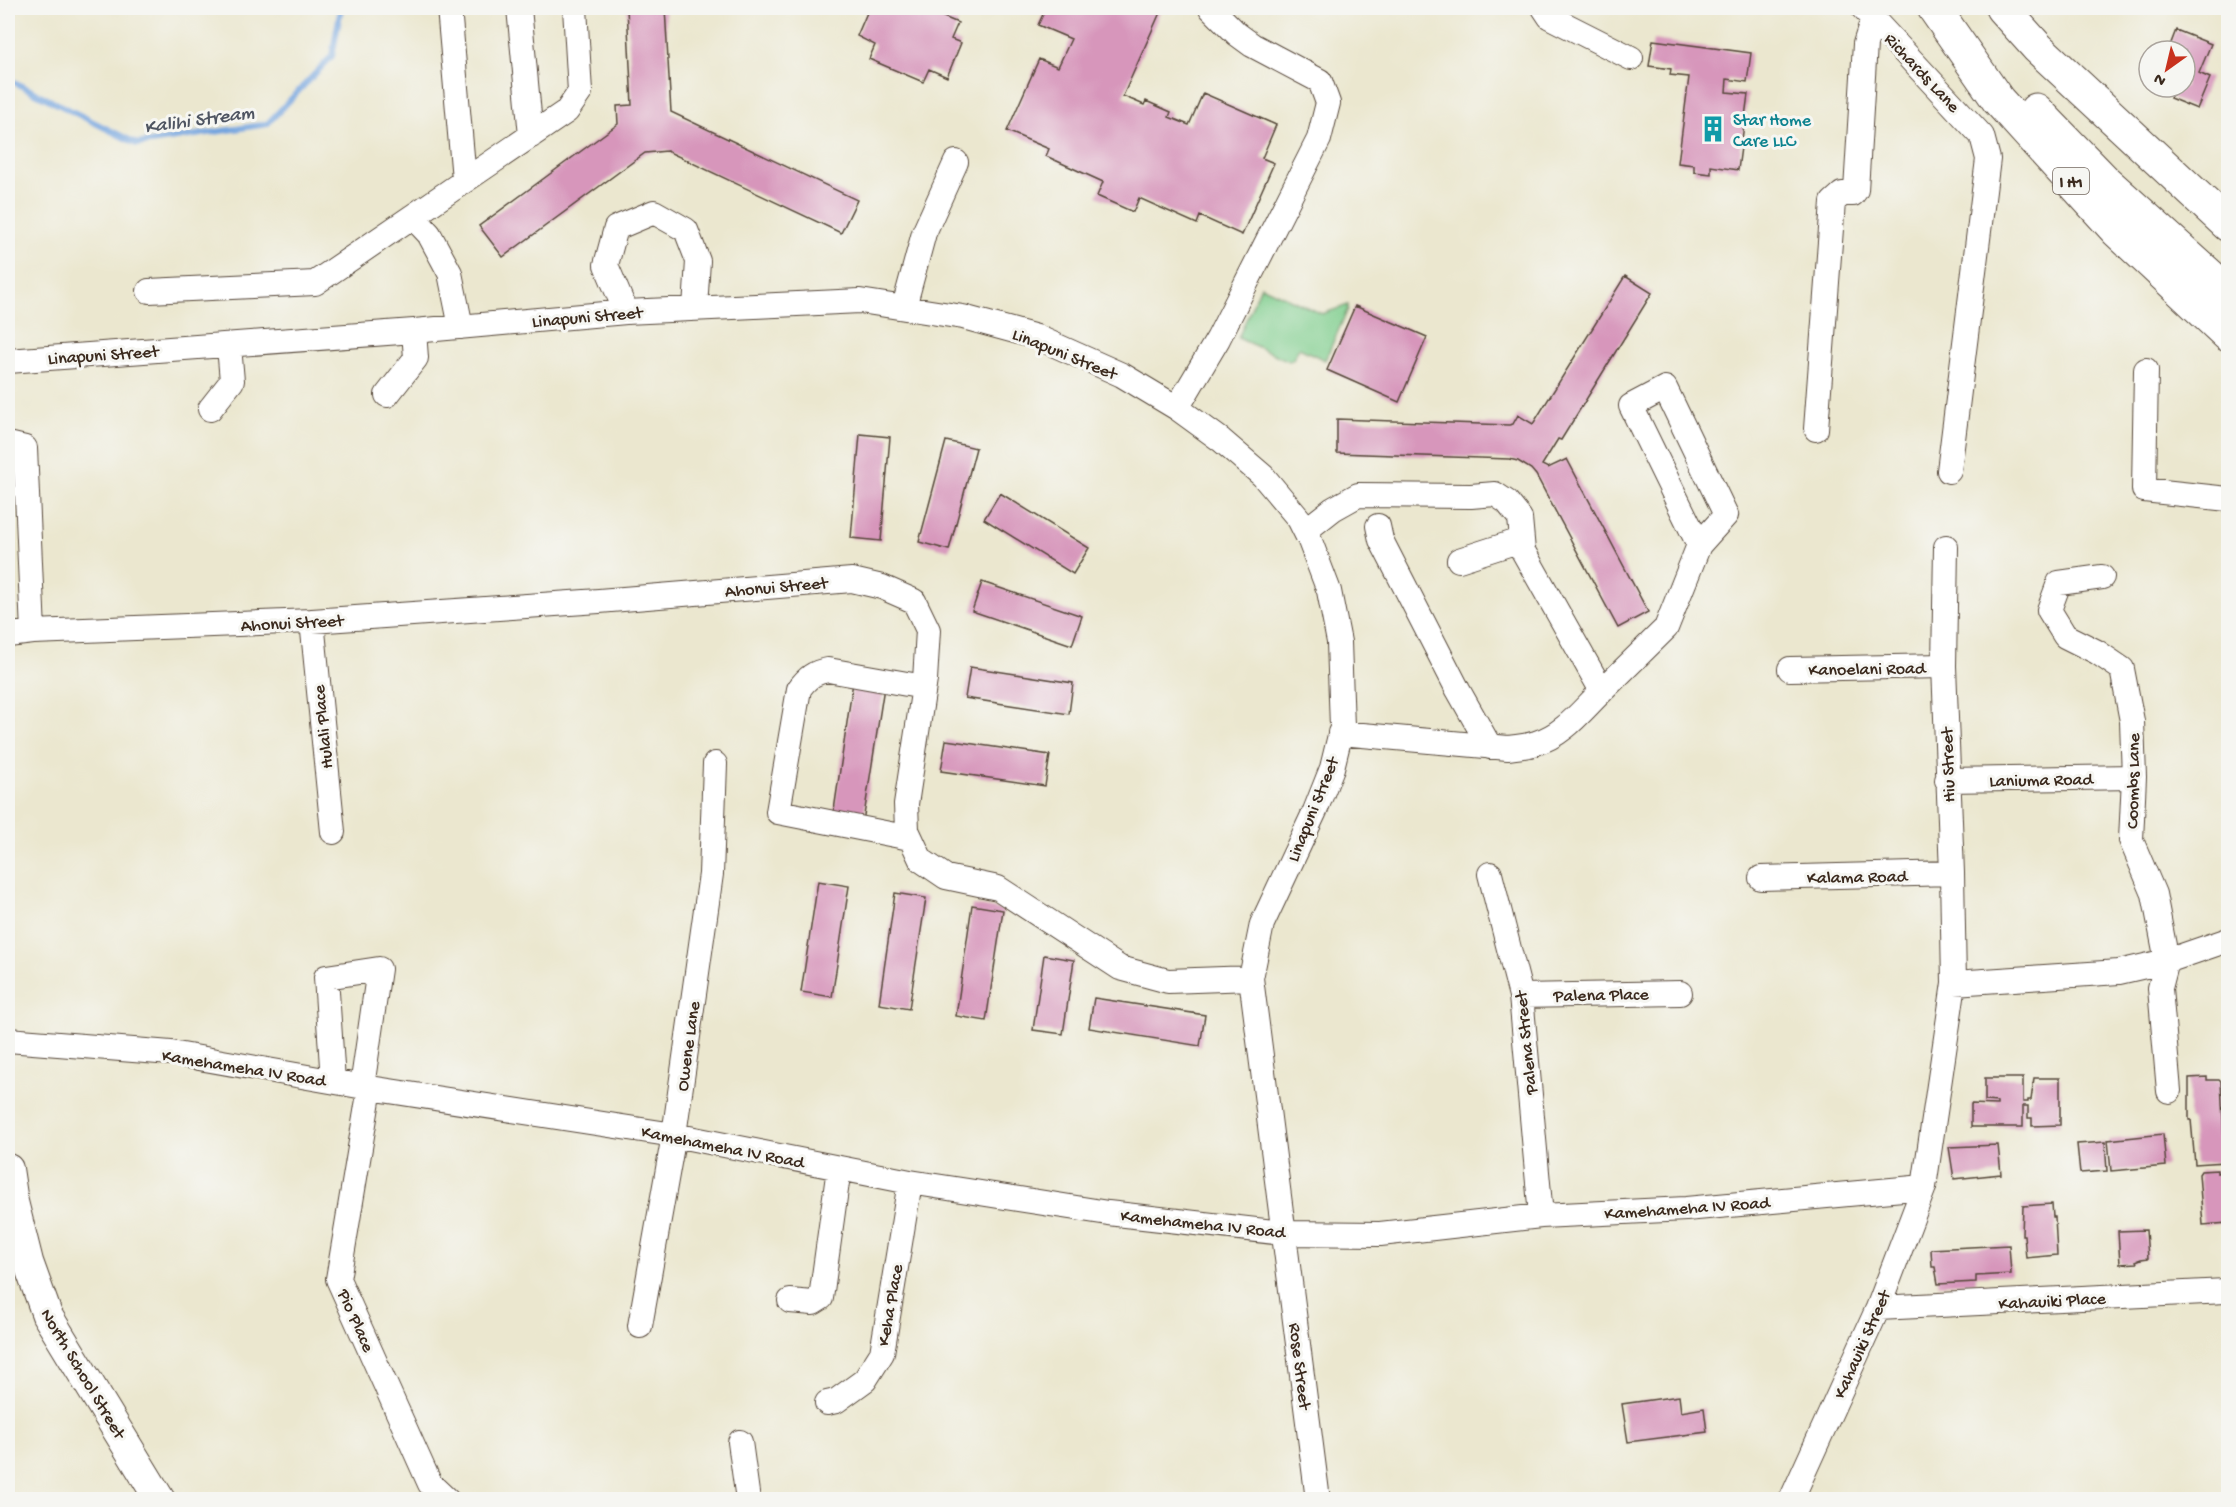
<svg xmlns="http://www.w3.org/2000/svg" width="2236" height="1507" font-family="'Gochi Hand',sans-serif">
<style>
.green{fill:#7fce8d;stroke:#5d7c56;stroke-width:1.5}
.lines{fill:none;stroke-linecap:round;stroke-linejoin:round}
.stream{stroke:#75a5df;stroke-width:6}
.building{fill:#d796bb}
.minor-casing{stroke:#554639;stroke-width:26}
.major-casing{stroke:#554639;stroke-width:32}
.highway-casing{stroke:#554639;stroke-width:35}
.minor{stroke:#fff;stroke-width:24}
.major{stroke:#fff;stroke-width:30}
.highway{stroke:#fff;stroke-width:33}
.labels{text-anchor:middle;stroke-width:6;stroke-linejoin:round;paint-order:stroke}
.shield{fill:#f6f6f2;stroke:#73675e;stroke-width:1.5}
.shield-label{font-size:16px;font-weight:bold;fill:#3b2a1e}
.street-label{font-size:18px;fill:#3b2a1e;stroke:#f6f6f2}
.culture-label{font-size:18px;fill:#0d838f;stroke:#f6f6f2;text-anchor:start}
.water-label{font-size:20px;font-style:italic;fill:#4f5562;stroke:#f6f6f2}
</style>
<rect width="100%" height="100%" fill="#f6f6f2"/>
<filter id="ink" filterUnits="userSpaceOnUse"><feTurbulence type="fractalNoise" baseFrequency=".0167" numOctaves="2"/><feDisplacementMap in="SourceGraphic" scale="12" xChannelSelector="R" yChannelSelector="G"/><feConvolveMatrix kernelMatrix="1 2 1 2 8 2 1 2 1" color-interpolation-filters="sRGB"/></filter>
<filter id="wash" filterUnits="userSpaceOnUse"><feTurbulence type="fractalNoise" baseFrequency=".008" numOctaves="4" result="noise"/><feDisplacementMap in="SourceGraphic" scale="24" xChannelSelector="R" yChannelSelector="G"/><feGaussianBlur stdDeviation="1.35" result="paint"/><feColorMatrix in="noise" values="0 0 0 0 0 0 0 0 0 0 0 0 0 0 0 0 0 1.4 0 .05"/><feComposite in="paint" operator="in"/></filter>
<g filter="url(#wash)">
<rect width="100%" height="100%" fill="#ebe7cf"/>
<path class="green" d="M1261,286L1322,314L1348,305V309L1325,360L1299,348L1293,359L1289,361L1238,338Z"/>
<g class="lines">
<path class="stream" d="M8,79L137,144L267,124L332,56L341,8"/>
</g>
<g id="blocks">
<path class="building" d="M627,8H665L671,112L857,200L841,233L667,151L645,153L503,257L479,226L618,124L617,106L632,105Z
M869,8H922L958,23L951,39L961,43L947,77L929,69L923,82L869,59L875,45L857,36Z
M1046,8H1162L1123,96L1144,105L1146,101L1171,112L1169,117L1189,125L1203,93L1276,125L1262,158L1274,163L1242,235L1200,216L1197,224L1139,198L1133,212L1097,196L1103,182L1046,156L1049,149L1007,131L1039,59L1058,67L1071,39L1038,25Z
M2176,30L2211,44L2199,73L2210,78L2197,109L2170,98L2175,87H2185V51H2168Z
M1653,40L1751,53L1747,82L1727,79L1726,92L1748,94L1738,170L1711,166V174L1694,172V165L1678,163L1689,77L1670,75L1671,69L1649,66Z
M1625,276L1652,293L1561,440L1558,439L1542,465L1548,468L1567,459L1648,612L1618,628L1536,475L1531,469L1518,461L1509,459L1337,453V419L1509,425L1513,424L1518,415L1533,424Z
M1355,306L1427,337L1399,402L1327,370Z
M860,434L890,437L881,541L851,538Z
M946,441L976,448L949,550L919,542Z
M1000,493L1089,548L1073,574L984,519Z
M982,582L1082,616L1072,645L972,611Z
M970,667L1073,683L1069,714L965,698Z
M853,682L884,687L863,822L833,817Z
M946,740L1050,755L1045,786L941,771Z
M818,881L849,886L832,997L801,992Z
M895,893L926,898L909,1009L879,1004Z
M972,905L1003,910L986,1021L956,1016Z
M1044,955L1074,960L1063,1034L1033,1030Z
M1094,998L1205,1015L1200,1046L1089,1028Z
M2207,1077V1080H2219L2221,1082L2225,1162L2195,1164L2191,1120H2189V1078Z
M1985,1078H2023V1102H2028V1100H2031L2034,1078H2060V1125L2032,1126V1118H2028V1106H2023V1127H1971V1104L1997,1105V1102L1985,1101Z
M2163,1134L2166,1166L2111,1171L2108,1140Z
M2105,1142L2107,1171L2080,1173L2077,1144Z
M1998,1145L2001,1174L1954,1179L1949,1147Z
M2217,1170V1173L2228,1171V1223L2203,1225L2199,1174L2201,1171Z
M2052,1204L2053,1217H2055L2057,1255L2026,1258L2024,1235H2022L2023,1206Z
M2146,1230L2148,1258L2141,1259L2136,1261L2137,1263L2120,1264L2118,1231Z
M2009,1245L2011,1274L1976,1276V1282L1938,1284L1935,1267H1932L1931,1249Z
M1679,1396L1681,1412L1704,1408L1707,1432L1628,1442L1622,1404Z"/>
</g>
</g>
<g filter="url(#ink)">
<use href="#blocks" fill-opacity="0" stroke="#554639" stroke-width="1.5"/>
<g class="lines">
<g class="minor-casing">
<path id="minor" d="M449,8L464,179
M519,8L531,136
M1544,8L1550,17L1631,58
M1863,8L1982,136L1988,159L1949,471
M413,217L429,234L450,273L461,327
M149,291L315,283L567,111L580,92L575,8
M904,307L924,233L956,162
M626,312L606,265L616,228L654,212L686,230L698,261L695,308
M8,361L414,331L626,312L860,301L963,317L1037,337L1122,375L1177,408L1221,440L1263,476L1299,519L1310,541L1329,591L1339,642L1342,727L1332,768L1315,811L1262,924L1251,978L1318,1500
M2146,370L2144,490L2228,499
M387,395L416,358L414,331
M1177,408L1218,339L1319,139L1328,103L1320,81L1252,45L1237,34L1211,8
M210,409L232,381L229,346
M1816,429L1833,202L1842,194H1853L1856,190L1865,44L1873,19
M8,444L25,448L33,632
M1378,526L1381,540L1458,690L1490,747
M1305,531L1333,509L1358,495L1471,496L1495,494L1507,502L1520,518L1523,551L1602,691C1582,710 1564,735 1536,743C1528,746 1518,747 1508,748L1340,733
M1459,560L1521,540
M2102,577L2059,583L2049,610L2065,636L2097,652L2122,669L2132,721L2134,777L2131,840L2154,894L2167,961L2160,988L2169,1091
M312,621L333,832
M8,635L33,632L312,621L599,601L852,580L882,587L914,601L928,630L925,680L906,804L907,830L921,860L946,877L998,888L1120,968L1168,981L1251,978
M1790,669L1944,666
M1602,691L1666,628L1699,545L1726,515L1665,388L1631,406L1699,545
M1947,780L2134,777
M910,838L778,812L799,689C807,678 814,672 828,670L924,687
M1490,874L1521,996L1541,1216
M1761,878L1952,873
M1954,983L2119,972L2167,961L2228,940
M1521,996L1680,993
M8,1040L171,1053L370,1088L674,1135L910,1182L1108,1213L1283,1233L1380,1234L1541,1216L1686,1209L1924,1187
M333,1081L326,977L379,969L362,1087
M370,1088L338,1279L430,1484L447,1500
M790,1301L813,1303L821,1298L839,1168
M1878,1308L2226,1291
M640,1326L674,1135L711,874L715,764
M827,1403L836,1401L865,1380L882,1353L910,1182
M740,1442L748,1500
M1791,1500L1878,1308L1924,1187L1954,983L1952,873L1944,666L1946,547"/>
</g>
<g class="major-casing">
<path id="major" d="M8,1169L13,1202L28,1262L47,1315L160,1500"/>
</g>
<g class="highway-casing">
<path id="highway" d="M1934,8L1998,100L2117,231L2228,335
M2002,8L2038,48L2228,225
M2036,110L2105,181L2228,292"/>
</g>
<use href="#minor" class="minor"/>
<use href="#major" class="major"/>
<use href="#highway" class="highway"/>
</g>
</g>
<defs>
<g id="building-bare" transform="scale(2.07)"><path d="M-4-6H4V6H1V3H-1V6H-4ZM-2.5-4.3h1.7v1.8h-1.7ZM.8-4.3h1.7v1.8H.8ZM-2.5-1h1.7V.8h-1.7ZM.8-1h1.7V.8H.8Z" fill="#0f9aa8" stroke="#f6f6f2" stroke-width="2.5" paint-order="stroke"/></g>
</defs>
<g fill-rule="evenodd">
<use href="#building-bare" x="1713" y="129"/>
</g>
<g class="labels">
<rect class="shield" x="2053" y="168" width="36" height="26" rx="4.5"/>
<g class="shield-label">
<text x="2071" y="187">I H1</text>
</g>
<g class="street-label">
<text transform="translate(1923 72) rotate(47)" y="6">Richards Lane</text>
<text transform="translate(587 316) rotate(-5)" y="6">Linapuni Street</text>
<text transform="translate(1065 353) rotate(22)" y="6">Linapuni Street</text>
<text transform="translate(103 354) rotate(-4)" y="6">Linapuni Street</text>
<text transform="translate(776 586) rotate(-5)" y="6">Ahonui Street</text>
<text transform="translate(292 622) rotate(-3)" y="6">Ahonui Street</text>
<text transform="translate(1867 668) rotate(-1)" y="6">Kanoelani Road</text>
<text transform="translate(322 727) rotate(-96)" y="6">Hulali Place</text>
<text transform="translate(1947 765) rotate(-92)" y="6">Hiu Street</text>
<text transform="translate(2041 779) rotate(-1)" y="6">Laniuma Road</text>
<text transform="translate(2132 781) rotate(-89)" y="6">Coombs Lane</text>
<text transform="translate(1312 809) rotate(-68)" y="6">Linapuni Street</text>
<text transform="translate(1857 876) rotate(-1)" y="6">Kalama Road</text>
<text transform="translate(1601 994) rotate(-1)" y="6">Palena Place</text>
<text transform="translate(1525 1043) rotate(-96)" y="6">Palena Street</text>
<text transform="translate(687 1046) rotate(-82)" y="6">Owene Lane</text>
<text transform="translate(244 1067) rotate(9)" y="6">Kamehameha IV Road</text>
<text transform="translate(723 1146) rotate(11)" y="6">Kamehameha IV Road</text>
<text transform="translate(1687 1207) rotate(-4)" y="6">Kamehameha IV Road</text>
<text transform="translate(1203 1223) rotate(6)" y="6">Kamehameha IV Road</text>
<text transform="translate(2052 1300) rotate(-3)" y="6">Kahauiki Place</text>
<text transform="translate(889 1305) rotate(-80)" y="6">Keha Place</text>
<text transform="translate(357 1320) rotate(66)" y="6">Pio Place</text>
<text transform="translate(1861 1344) rotate(-66)" y="6">Kahauiki Street</text>
<text transform="translate(1301 1366) rotate(83)" y="6">Rose Street</text>
<text transform="translate(84 1373) rotate(59)" y="6">North School Street</text>
</g>
<g class="culture-label">
<text x="1733" y="125">Star Home<tspan x="1733" dy="21">Care LLC</tspan></text>
</g>
<g class="water-label">
<text transform="translate(199 118) rotate(-8)" y="7">Kalihi Stream</text>
</g>
</g>
<rect width="2236" height="1507" fill="none" stroke="#f6f6f2" stroke-width="30"/>
<g transform="translate(2167 69) rotate(214)"><circle r="28" fill="#f6f6f2" stroke="#aba49d" stroke-width="1.5"/>
<path d="M0-4.5L10 22L0 15L-10 22Z" fill="#c8321e"/>
<text y="-9" font-size="16" font-weight="bold" text-anchor="middle" fill="#3b2a1e">N</text>
</g>
</svg>
